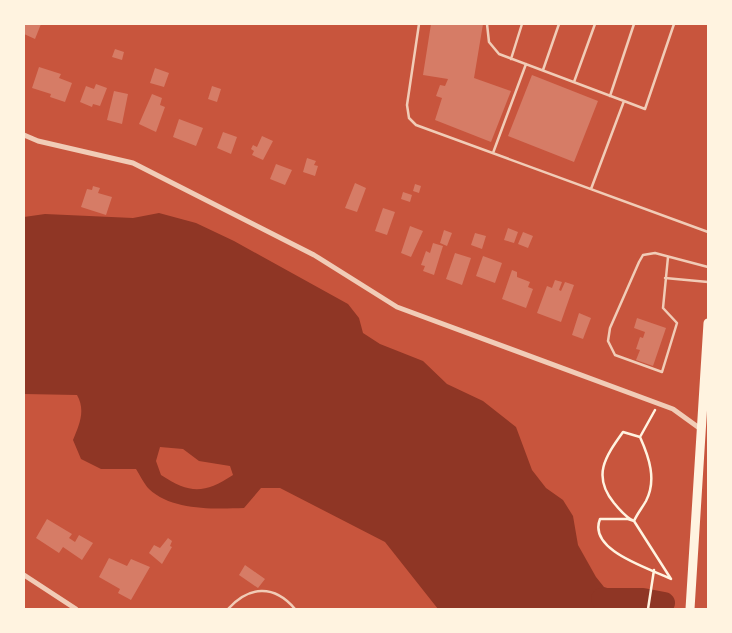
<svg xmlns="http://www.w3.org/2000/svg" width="732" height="633" font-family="Arial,sans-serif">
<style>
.water{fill:#8f3625;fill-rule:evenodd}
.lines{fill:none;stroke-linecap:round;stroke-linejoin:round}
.river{stroke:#8f3625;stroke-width:22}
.building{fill:#d67c66}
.path{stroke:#fff3e0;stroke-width:2.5}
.service{stroke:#f1ccb7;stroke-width:2.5}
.minor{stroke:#f1ccb7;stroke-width:5}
.primary{stroke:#fff3e0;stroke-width:9}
</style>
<rect width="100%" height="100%" fill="#c8553d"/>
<path class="water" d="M159,213L196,223L234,241L348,304L359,318L363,333L380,344L423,361L447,384L483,401L516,427L532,470L546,488L563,500L573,516L578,545L596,577L604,587L627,594L633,600L626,609H438L385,542L280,488H261L244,508C215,509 172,511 149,489C144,484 140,475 136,469H101L81,459L73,440C79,425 86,411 77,395L24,394V217L45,214L133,218ZM160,447L183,449L199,461L230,466L233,475C204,494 190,494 161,475L156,461Z"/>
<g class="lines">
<path class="river" d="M602,599H643L664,603"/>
</g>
<path class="building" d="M24,24H41L35,39L24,34Z
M431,24H483L474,78L511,91L491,142L435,120L442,98L436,96L440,85L445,86L448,79L423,75Z
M115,49L124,52L122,60L112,57Z
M39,67L61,74L59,78L72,83L65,102L50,97L51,94L32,88Z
M155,68L169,73L164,87L150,83Z
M532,75L598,101L574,162L508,136Z
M96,84L107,88L100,106L93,104L92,107L80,102L86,86L94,89Z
M212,86L221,89L217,102L208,99Z
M114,91L128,94L122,124L107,120Z
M152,94L162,98L160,105L165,107L156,132L139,124Z
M179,119L203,128L196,146L173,137Z
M223,132L237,137L231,154L217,148Z
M262,136L273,141L263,160L252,155L254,151L251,149L253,145L257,147Z
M307,158L316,161L314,165L318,166L315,176L303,172Z
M276,164L292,170L285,185L270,179Z
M355,183L366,188L357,212L345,208Z
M415,184L421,186L419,193L413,191Z
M93,186L100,188L98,193L112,197L106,215L81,207L87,189L92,190Z
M403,192L412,195L410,202L401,199Z
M383,208L395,212L387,235L375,231Z
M410,226L423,231L411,257L401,253Z
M508,228L518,232L514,243L504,240Z
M444,230L452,233L447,246L440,243Z
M523,232L533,236L528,248L518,244Z
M475,233L486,236L482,249L471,245Z
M433,243L443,246L434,275L423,271L425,266L421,265L426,251L430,253Z
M455,253L471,258L462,285L446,279Z
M483,256L502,263L495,283L476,276Z
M512,270L517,272V277L530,282L528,287L533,289L526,308L502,299Z
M555,280L562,282L559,290L561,291L565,282L574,285L561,322L537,313L547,286L552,288Z
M579,313L591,318L583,339L572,335Z
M637,318L666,328L653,366L636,360L640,350L636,349L640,337L643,338L645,332L634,328Z
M47,519L72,534L69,538L75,542L79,535L93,543L82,560L63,547L59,553L36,538Z
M168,538L172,541L170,546L172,547L162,564L149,553L154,545L160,548Z
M109,558L127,566L131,559L150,567L131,600L118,593L120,589L99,577Z
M245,565L265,579L258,588L239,575Z"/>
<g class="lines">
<path class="path" d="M623,432L640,437C649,457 657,480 646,501C642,508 637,514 634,521C626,518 620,510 614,503C592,476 605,457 623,432Z
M640,437L655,410
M600,519H628L634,521L671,579C652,569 587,551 600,519Z
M648,609L654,570"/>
<path class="service" d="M419,24L407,105L409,118L416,125L708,232
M487,24L489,42L499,54L624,101L591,189
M511,59L522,24
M543,70L559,24
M574,82L595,24
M610,96L634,24
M624,101L645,109L674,24
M493,153L526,64
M668,257L663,308L677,323L662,372L615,355L608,341L610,328L639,262L643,255L655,253L708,267
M665,278L708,282
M228,609C249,586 274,584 295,609"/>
<path class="minor" d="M24,135L38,141L133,163L314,255L397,307L673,409L702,430
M24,575L76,609"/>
<path class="primary" d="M690,609L708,323"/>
</g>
<rect width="732" height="633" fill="none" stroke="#fff3e0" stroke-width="50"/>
</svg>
